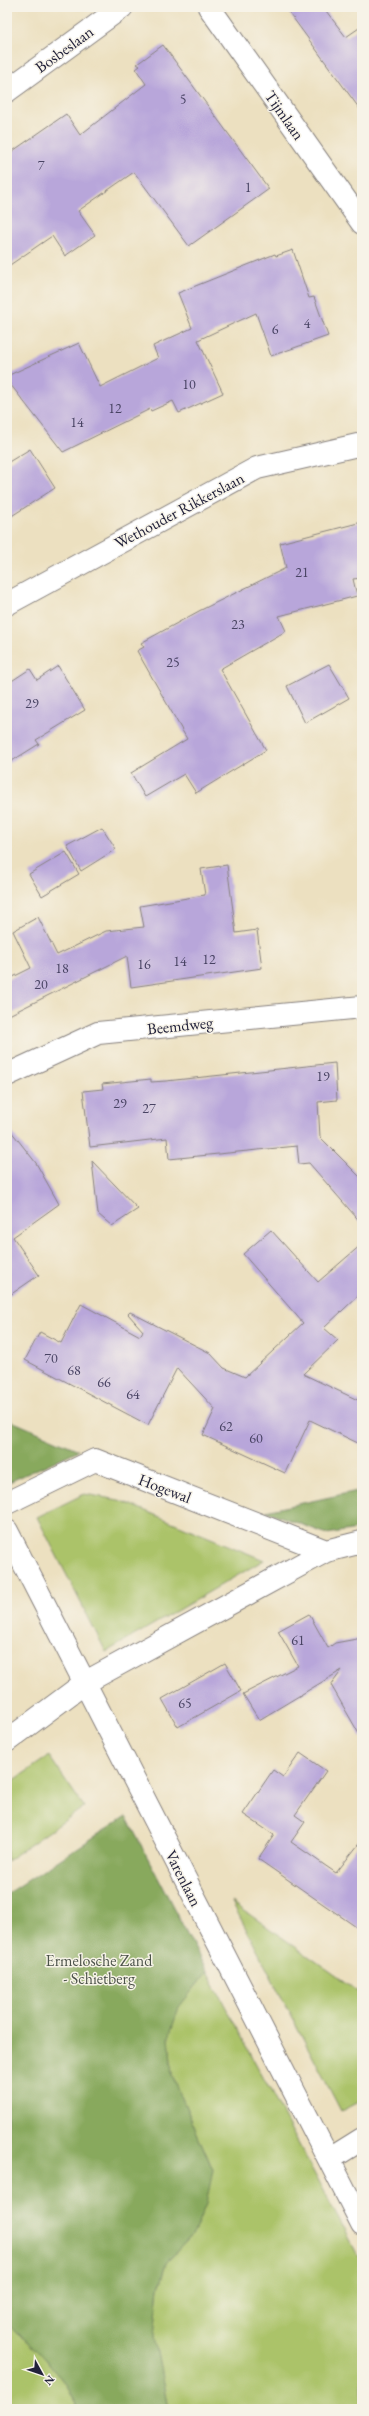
<svg xmlns="http://www.w3.org/2000/svg" width="369" height="2416" font-family="'EB Garamond',serif">
<style>
.green{fill:#abc369;stroke:#667252;fill-rule:evenodd}
.forest{fill:#88a95d;stroke:#55664c}
.building{fill:#b8a6da}
.lines{fill:none;stroke-linecap:round;stroke-linejoin:round}
.street-casing{stroke:#87817e;stroke-width:24}
.street{stroke:#fff;stroke-width:22}
.labels{text-anchor:middle;stroke-width:3;stroke-linejoin:round;paint-order:stroke}
.number-label{font-size:14px;fill:#484363}
.street-label{font-size:16px;fill:#22223b;stroke:#f7f3e8}
.park-label{font-size:16px;fill:#4b5249;stroke:#f7f3e8}
</style>
<rect width="100%" height="100%" fill="#f7f3e8"/>
<filter id="ink" filterUnits="userSpaceOnUse"><feTurbulence type="fractalNoise" baseFrequency=".025" numOctaves="2"/><feDisplacementMap in="SourceGraphic" scale="8" xChannelSelector="R" yChannelSelector="G"/><feConvolveMatrix kernelMatrix="1 2 1 2 8 2 1 2 1" color-interpolation-filters="sRGB"/></filter>
<filter id="wash" filterUnits="userSpaceOnUse"><feTurbulence type="fractalNoise" baseFrequency=".012" numOctaves="4" result="noise"/><feDisplacementMap in="SourceGraphic" scale="16" xChannelSelector="R" yChannelSelector="G"/><feGaussianBlur stdDeviation="0.9" result="paint"/><feColorMatrix in="noise" values="0 0 0 0 0 0 0 0 0 0 0 0 0 0 0 0 0 1.4 0 .05"/><feComposite in="paint" operator="in"/></filter>
<g filter="url(#wash)">
<rect width="100%" height="100%" fill="#ece0c0"/>
<path class="green" d="M84,1494L119,1500L264,1560L106,1652L37,1517Z
M49,1756L84,1807L7,1861V1785Z
M7,1897L191,1992L207,1972L362,2263V2409H168L154,2339ZM169,2038L172,2075L213,2170L194,2233L166,2263L159,2287L154,2333Z
M232,1902L362,1994V2100L341,2111Z
M7,2324C30,2343 70,2379 76,2409H7Z"/>
<path class="forest" d="M7,1419L79,1450L7,1483Z
M362,1490V1528L327,1534L266,1511Z
M126,1816L207,1972L179,2007L169,2037L172,2075L213,2170L206,2204L194,2233L166,2263L159,2287L154,2337L168,2409H76C70,2379 30,2343 7,2324V1894Z"/>
<g id="blocks">
<path class="building" d="M285,7H323L346,37L362,26V112Z
M163,45L269,189L189,246L134,172L78,211L95,235L65,256L52,236L7,267V155L66,114L80,135L146,84L136,69L140,66L137,64Z
M293,250L309,298L314,297L328,336L271,356L256,313L198,340L223,393L179,413L173,401L151,411L150,409L63,452L7,380V376L79,343L100,387L158,358L153,346L192,328L178,293L275,254L276,256Z
M30,449L55,488L7,519V463Z
M362,522V578L353,579L357,596L279,616L286,631L220,669L266,750L196,793L184,774L145,797L131,773L187,739L137,651L144,647L141,643L199,611L286,568L280,543Z
M329,664L349,698L305,723L287,686Z
M58,666L85,710L36,740L39,744L7,764V684L30,669L37,680Z
M102,827L116,849L81,871L67,846Z
M66,852L79,874L42,896L29,874Z
M227,865L236,933L257,930L262,968L131,987L127,956L7,1016V980L31,968L13,931L38,917L57,955L106,931L144,927L140,906L205,895L201,869Z
M335,1063L337,1100L318,1102L320,1137L362,1179V1224L309,1163L299,1164L297,1146L169,1159L167,1138L90,1147L83,1091L103,1089L102,1084L151,1079V1082L166,1081Z
M7,1126L36,1163L59,1204L13,1237L39,1275L7,1297Z
M92,1161L138,1209L112,1226L98,1214Z
M271,1230L318,1282L362,1244V1292L324,1328L338,1340L303,1374L362,1402V1445L310,1420L285,1473L203,1435L215,1409L177,1368L148,1425L25,1360L40,1332L61,1343L81,1304L140,1336L143,1331L128,1314L130,1312L210,1353L224,1368L245,1377L303,1323L243,1254Z
M309,1614L328,1648L335,1643L362,1638V1739L331,1685L342,1670L259,1720L243,1694L298,1666L278,1631Z
M225,1663L241,1691L178,1727L162,1699Z
M300,1753L326,1771L295,1815L305,1822L291,1842L336,1873L362,1840V1931L258,1859L274,1835L243,1814L273,1770L283,1777Z"/>
</g>
</g>
<g filter="url(#ink)">
<use href="#blocks" fill-opacity="0" stroke="#87817e" stroke-width="1"/>
<g class="lines">
<g class="street-casing">
<path id="street" d="M209,7L362,223
M7,91L122,7
M7,604L257,468L362,444
M7,1075L98,1033L362,1007
M7,1503L95,1460L326,1551
M7,1531L362,2224
M7,1741L86,1682L326,1551L362,1542
M330,2159L362,2139"/>
</g>
<use href="#street" class="street"/>
</g>
</g>
<g class="labels">
<g class="number-label">
<text x="183" y="104">5</text>
<text x="41" y="170">7</text>
<text x="248" y="192">1</text>
<text x="307" y="328">4</text>
<text x="275" y="334">6</text>
<text x="189" y="389">10</text>
<text x="115" y="413">12</text>
<text x="77" y="427">14</text>
<text x="302" y="577">21</text>
<text x="238" y="629">23</text>
<text x="173" y="667">25</text>
<text x="32" y="708">29</text>
<text x="209" y="964">12</text>
<text x="180" y="966">14</text>
<text x="144" y="969">16</text>
<text x="62" y="973">18</text>
<text x="41" y="989">20</text>
<text x="323" y="1081">19</text>
<text x="120" y="1108">29</text>
<text x="149" y="1113">27</text>
<text x="51" y="1363">70</text>
<text x="74" y="1375">68</text>
<text x="104" y="1387">66</text>
<text x="133" y="1399">64</text>
<text x="226" y="1431">62</text>
<text x="256" y="1443">60</text>
<text x="298" y="1645">61</text>
<text x="185" y="1708">65</text>
</g>
<g class="street-label">
<text transform="translate(64 49) rotate(-36)" y="6">Bosbeslaan</text>
<text transform="translate(285 115) rotate(55)" y="6">Tijmlaan</text>
<text transform="translate(179 510) rotate(-28)" y="6">Wethouder Rikkerslaan</text>
<text transform="translate(180 1025) rotate(-6)" y="6">Beemdweg</text>
<text transform="translate(165 1488) rotate(21)" y="6">Hogewal</text>
<text transform="translate(184 1878) rotate(63)" y="6">Varenlaan</text>
</g>
<g class="park-label">
<text x="99" y="1966">Ermelosche Zand<tspan x="99" dy="18">- Schietberg</tspan></text>
</g>
</g>
<rect width="369" height="2416" fill="none" stroke="#f7f3e8" stroke-width="24"/>
<g transform="translate(42 2374) rotate(130)" stroke="#f7f3e8" stroke-width="3" paint-order="stroke">
<path d="M0-3L7 15L0 10L-7 15Z" fill="#22223b"/>
<text y="-6" font-size="11" font-weight="bold" text-anchor="middle" fill="#22223b">N</text>
</g>
</svg>
